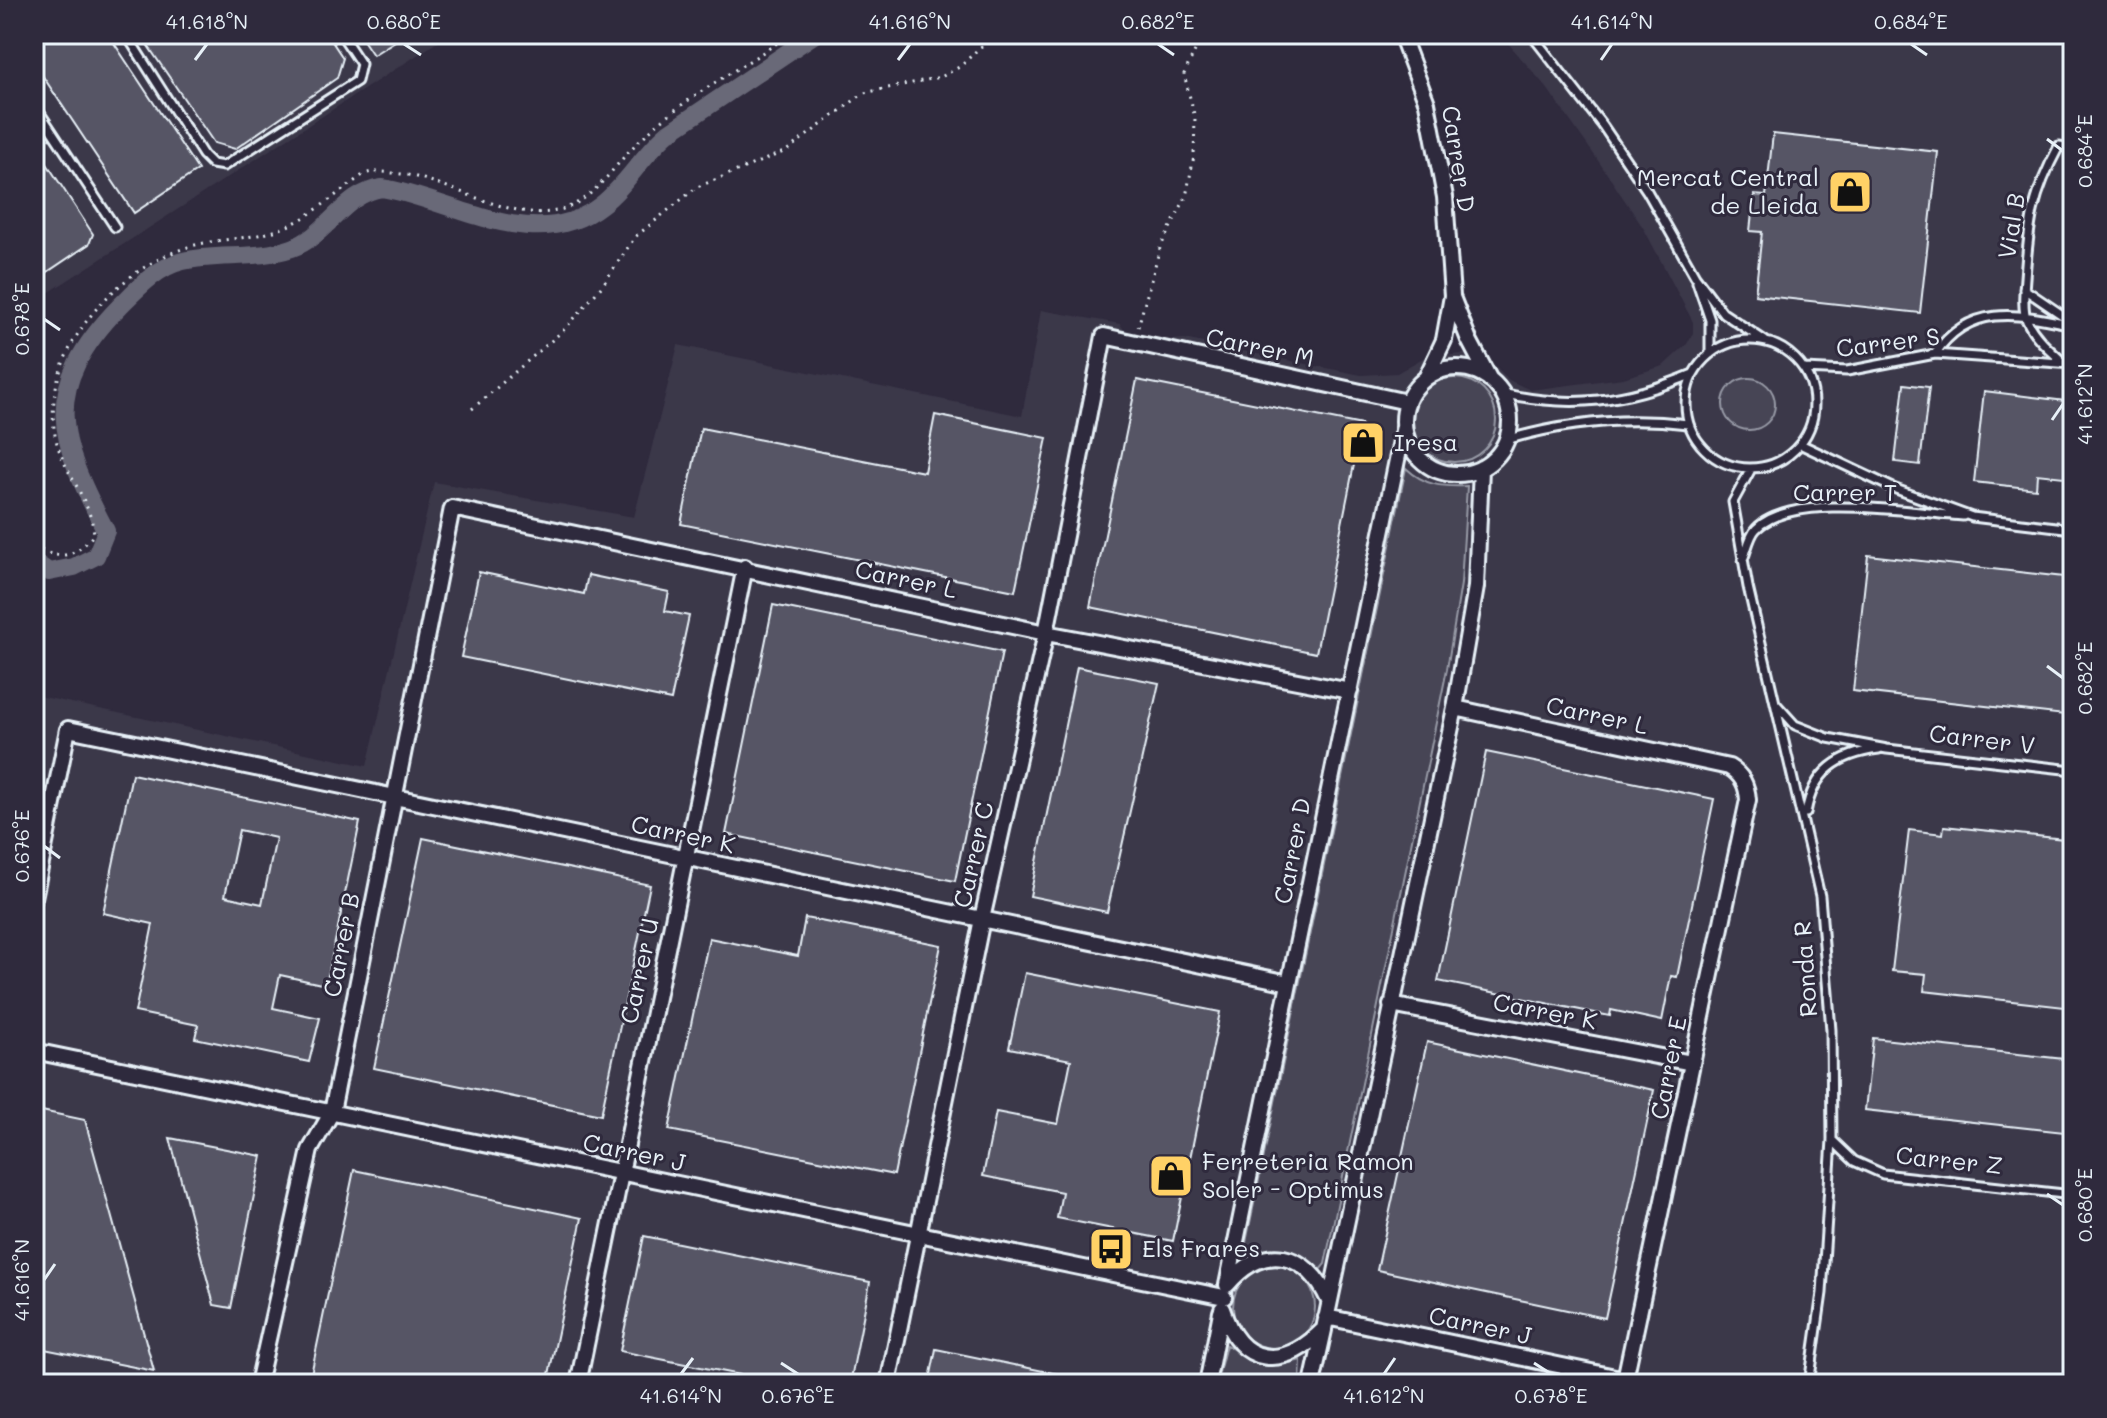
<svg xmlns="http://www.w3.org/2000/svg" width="2107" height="1418" font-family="Mali,sans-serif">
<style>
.built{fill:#3b3749}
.green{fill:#464455;stroke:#979aa6;stroke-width:2}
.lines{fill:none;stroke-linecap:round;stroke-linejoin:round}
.canal{stroke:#696978;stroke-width:18}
.building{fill:#575565;stroke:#e8f1f8;stroke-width:2;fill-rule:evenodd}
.service-casing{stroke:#e8f1f8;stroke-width:13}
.minor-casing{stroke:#e8f1f8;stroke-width:20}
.path{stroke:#e8f1f8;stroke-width:3;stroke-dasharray:2 6;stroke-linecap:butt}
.service{stroke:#2f2a3d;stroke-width:7}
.minor{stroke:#2f2a3d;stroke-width:14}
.ticks{fill:none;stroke:#e8f1f8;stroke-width:3}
.labels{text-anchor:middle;stroke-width:6;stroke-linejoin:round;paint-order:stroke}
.street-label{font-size:24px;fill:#e8f1f8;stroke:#2f2a3d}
.poi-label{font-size:24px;fill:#e8f1f8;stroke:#2f2a3d;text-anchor:start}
.neatline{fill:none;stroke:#e8f1f8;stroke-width:3}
.ticks-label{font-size:20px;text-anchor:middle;fill:#e8f1f8}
</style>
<rect width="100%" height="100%" fill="#2f2a3d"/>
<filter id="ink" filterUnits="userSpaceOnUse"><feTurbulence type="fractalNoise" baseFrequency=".0125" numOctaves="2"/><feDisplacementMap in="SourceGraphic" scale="16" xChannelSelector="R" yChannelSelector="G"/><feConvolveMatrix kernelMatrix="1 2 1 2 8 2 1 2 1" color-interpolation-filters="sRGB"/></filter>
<g filter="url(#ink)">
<path class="built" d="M34,34H450L34,302Z
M1500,34H2073V1384H34V695L367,766L434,482L634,517L678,345L1022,416L1041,310L1120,324L1133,343L1184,339L1361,375L1397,373L1423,358L1482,352L1509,380L1530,390L1623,378L1663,366L1687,344L1693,333V322L1644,229L1595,156L1547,88Z"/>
<path class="green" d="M1412 420a42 42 0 1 1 84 0a42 42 0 1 1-84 0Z
M1723 404a26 26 0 1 1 52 0a26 26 0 1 1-52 0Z
M1406,468C1425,486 1442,487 1467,486L1461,584L1447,669L1325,1264L1320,1270C1295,1254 1278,1244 1248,1256L1244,1252Z
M1233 1307a41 41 0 1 1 82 0a41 41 0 1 1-82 0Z
M1226,1345L1259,1363L1282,1365L1301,1360L1300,1384H1216Z"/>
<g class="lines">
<path class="canal" d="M34,562L49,572L74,567L96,556L106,531C58,439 39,389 120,306C138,288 157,267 183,261C219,253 257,260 292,248C327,236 344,193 382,188C452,199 535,257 601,205C627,185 642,155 668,133L815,34"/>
</g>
<path class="building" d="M52,34H108L198,170L134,213L34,63V46Z
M140,34H327L343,58L337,78L235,149L214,143Z
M359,34H406L373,55Z
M1773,134L1938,152L1920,313L1755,295L1762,232L1750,231L1754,195L1766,196Z
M34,144L93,234L89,244L34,281Z
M1137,380L1362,425L1316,653L1090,607Z
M1904,384L1929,387L1920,465L1895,462Z
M1984,391L2073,402V478L2037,474L2036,489L1974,482Z
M935,415L1047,438L1015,591L681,524L701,428L924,472Z
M1868,555L2073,578V716L1853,691Z
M479,572L584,594L588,575L669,592L665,611L689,616L671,700L461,657Z
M773,605L1002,652L955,881L726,834Z
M1077,667L1159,683L1107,912L1030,896Z
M1486,752L1714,799L1677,977L1671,976L1662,1021L1611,1010L1610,1016L1438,981Z
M132,774L360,822L326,985L280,975L273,1008L320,1018L309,1062L195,1038L198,1025L135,1012L153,924L103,913ZM239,830L276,838L262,904L225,896Z
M1944,826L2073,840V1008L1924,991L1926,974L1892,971L1909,830L1943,834Z
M423,838L650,885L601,1115L374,1068Z
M805,918L941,945L894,1175L669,1130L709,938L798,956Z
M1025,973L1220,1012L1173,1241L1057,1218L1062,1192L983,1176L996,1112L1058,1124L1071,1060L1009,1048Z
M1873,1038L2073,1060V1133L1865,1110Z
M1427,1042L1654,1090L1605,1318L1377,1270Z
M37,1110L85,1120L154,1371L34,1347Z
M170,1138L262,1156L231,1308L214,1305Z
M354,1170L582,1218L547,1384H309Z
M644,1236L870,1282L850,1384H785L620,1351Z
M936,1349L1077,1378L1076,1384H929Z"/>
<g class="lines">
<g class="service-casing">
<path id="service" d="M126,34L203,155L212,164L224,166L357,81L361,64L341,34
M1531,34L1603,126L1647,191L1695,276L1723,313L1765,341
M34,104L115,227
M1697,282L1710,320V354
M2024,289L2071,321
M1686 404a64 64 0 1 1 128 0a64 64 0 1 1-128 0Z
M1935,354C1970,302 2019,314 2073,325
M2064,363C2050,350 2036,339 2027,321C2022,310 2024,291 2025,278C2029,222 2032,196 2059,146L2073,148
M1804,369L1847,371L1935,354L2073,364
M1501,393C1572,409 1626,402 1693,374
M1506,440C1567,422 1625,416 1688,424
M1800,444L1893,488L1972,517L2073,529
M1751,469L1733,502L1748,587L1820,896L1831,1030L1832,1140L1822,1293L1809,1384
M1744,557C1747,549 1750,535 1756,529C1793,491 1913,513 1963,516
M1777,705L1795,725L1828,738L1887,749L2073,770
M1806,813C1813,771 1839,754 1879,749
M1832,1140L1854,1161L1883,1174L2073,1195"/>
</g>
<g class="minor-casing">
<path id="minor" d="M1401,34L1427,103L1445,197L1452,296L1444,340L1426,378
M1452,297L1469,340L1490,380
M1404 421a53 53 0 1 1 106 0a53 53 0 1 1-106 0Z
M1455,708L1729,767C1742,775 1747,785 1748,800L1624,1384
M34,898L68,729L1289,983
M1391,1005L1692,1063
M34,1051L1224,1297
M1228,1284C1264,1242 1307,1251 1329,1301
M1227,1285L1404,426
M1222,1309C1241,1368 1283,1370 1324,1329L1455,708L1476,587L1481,468
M1326,1317L1625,1379
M34,1379L56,1384
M258,1384L310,1150L332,1112L452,508L1046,633L1350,691
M578,1384L745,567
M888,1384L982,919L1046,633L1104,336L1407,402
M1207,1384L1221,1312
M1312,1384L1324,1330"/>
</g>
<path class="path" d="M1138,327L1160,248L1186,197L1194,156L1195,118L1184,74L1203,34
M472,409L566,328L602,286L635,237L697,187L786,151L864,93L941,77L961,66L980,47L1004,34
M34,546C59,562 76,557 94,534C90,495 58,468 54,428C45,348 116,269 188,247C217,238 248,240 277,230C304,221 325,203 348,186C354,182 361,175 368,173C374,171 385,172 392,173C439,175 509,222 556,211C592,203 610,171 633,147C677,100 738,71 790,34"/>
<use href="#service" class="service"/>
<use href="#minor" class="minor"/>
</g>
</g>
<path class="ticks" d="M404,44L421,55M1158,44L1174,55M1911,44L1927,55M195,60L207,44M898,60L910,44M1601,60L1612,44M2047,139L2063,151M44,319L60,330M2052,420L2063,404M2047,666L2063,678M44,846L60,858M2047,1194L2063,1205M44,1280L55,1264M781,1363L798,1374M1534,1363L1551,1374M681,1374L693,1358M1384,1374L1395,1358"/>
<defs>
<g id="shop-square" transform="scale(2.3)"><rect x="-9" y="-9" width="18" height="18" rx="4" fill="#ffd166" stroke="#2f2a3d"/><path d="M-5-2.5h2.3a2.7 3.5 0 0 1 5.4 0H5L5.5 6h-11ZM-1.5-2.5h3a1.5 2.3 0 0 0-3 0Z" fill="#111"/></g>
<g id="bus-square" transform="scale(2.3)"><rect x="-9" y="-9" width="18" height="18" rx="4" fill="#ffd166" stroke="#2f2a3d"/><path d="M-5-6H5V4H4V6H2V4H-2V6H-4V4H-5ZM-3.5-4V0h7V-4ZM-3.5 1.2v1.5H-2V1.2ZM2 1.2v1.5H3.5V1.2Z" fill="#111"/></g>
</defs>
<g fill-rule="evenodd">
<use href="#shop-square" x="1850" y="192"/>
<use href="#shop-square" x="1363" y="443"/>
<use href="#shop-square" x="1171" y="1176"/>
<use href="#bus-square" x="1111" y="1249"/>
</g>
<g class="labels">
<g class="street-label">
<text transform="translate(1458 159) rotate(81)" y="8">Carrer D</text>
<text transform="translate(2012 226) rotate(-81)" y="8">Vial B</text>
<text transform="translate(1888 343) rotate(-7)" y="8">Carrer S</text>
<text transform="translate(1260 348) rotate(12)" y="8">Carrer M</text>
<text x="1845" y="501">Carrer T</text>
<text transform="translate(906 580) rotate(12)" y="8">Carrer L</text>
<text transform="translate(1597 716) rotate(12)" y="8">Carrer L</text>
<text transform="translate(1982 740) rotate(7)" y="8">Carrer V</text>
<text transform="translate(683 835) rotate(12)" y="8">Carrer K</text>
<text transform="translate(1293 851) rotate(-79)" y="8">Carrer D</text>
<text transform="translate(974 855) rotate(-77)" y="8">Carrer C</text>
<text transform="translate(342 945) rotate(-79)" y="8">Carrer B</text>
<text transform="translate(1806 969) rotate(-94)" y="8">Ronda R</text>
<text transform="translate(640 971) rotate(-78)" y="8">Carrer U</text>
<text transform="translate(1545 1012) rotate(11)" y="8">Carrer K</text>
<text transform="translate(1669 1068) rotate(-79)" y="8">Carrer E</text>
<text transform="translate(634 1153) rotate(12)" y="8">Carrer J</text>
<text transform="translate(1949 1161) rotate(6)" y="8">Carrer Z</text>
<text transform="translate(1480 1326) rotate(12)" y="8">Carrer J</text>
</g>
<g class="poi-label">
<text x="1819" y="186" text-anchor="end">Mercat Central<tspan x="1819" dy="28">de Lleida</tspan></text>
<text x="1394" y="451">Iresa</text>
<text x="1202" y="1170">Ferreteria Ramon<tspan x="1202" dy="28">Soler - Optimus</tspan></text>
<text x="1142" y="1257">Els Frares</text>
</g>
</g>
<rect width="2107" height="1418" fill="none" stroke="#2f2a3d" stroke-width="88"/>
<rect x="44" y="44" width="2019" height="1330" class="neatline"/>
<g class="ticks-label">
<text x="207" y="29">41.618°N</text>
<text x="404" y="29">0.680°E</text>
<text x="910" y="29">41.616°N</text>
<text x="1158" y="29">0.682°E</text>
<text x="1612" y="29">41.614°N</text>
<text x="1911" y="29">0.684°E</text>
<text transform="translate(2085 151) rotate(-90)" y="7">0.684°E</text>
<text transform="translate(22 319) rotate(-90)" y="7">0.678°E</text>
<text transform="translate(2085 404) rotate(-90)" y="7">41.612°N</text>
<text transform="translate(2085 678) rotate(-90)" y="7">0.682°E</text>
<text transform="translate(22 846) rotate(-90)" y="7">0.676°E</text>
<text transform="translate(2085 1205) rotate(-90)" y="7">0.680°E</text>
<text transform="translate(22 1280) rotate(-90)" y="7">41.616°N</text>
<text x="681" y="1403">41.614°N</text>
<text x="798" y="1403">0.676°E</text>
<text x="1384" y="1403">41.612°N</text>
<text x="1551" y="1403">0.678°E</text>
</g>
</svg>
